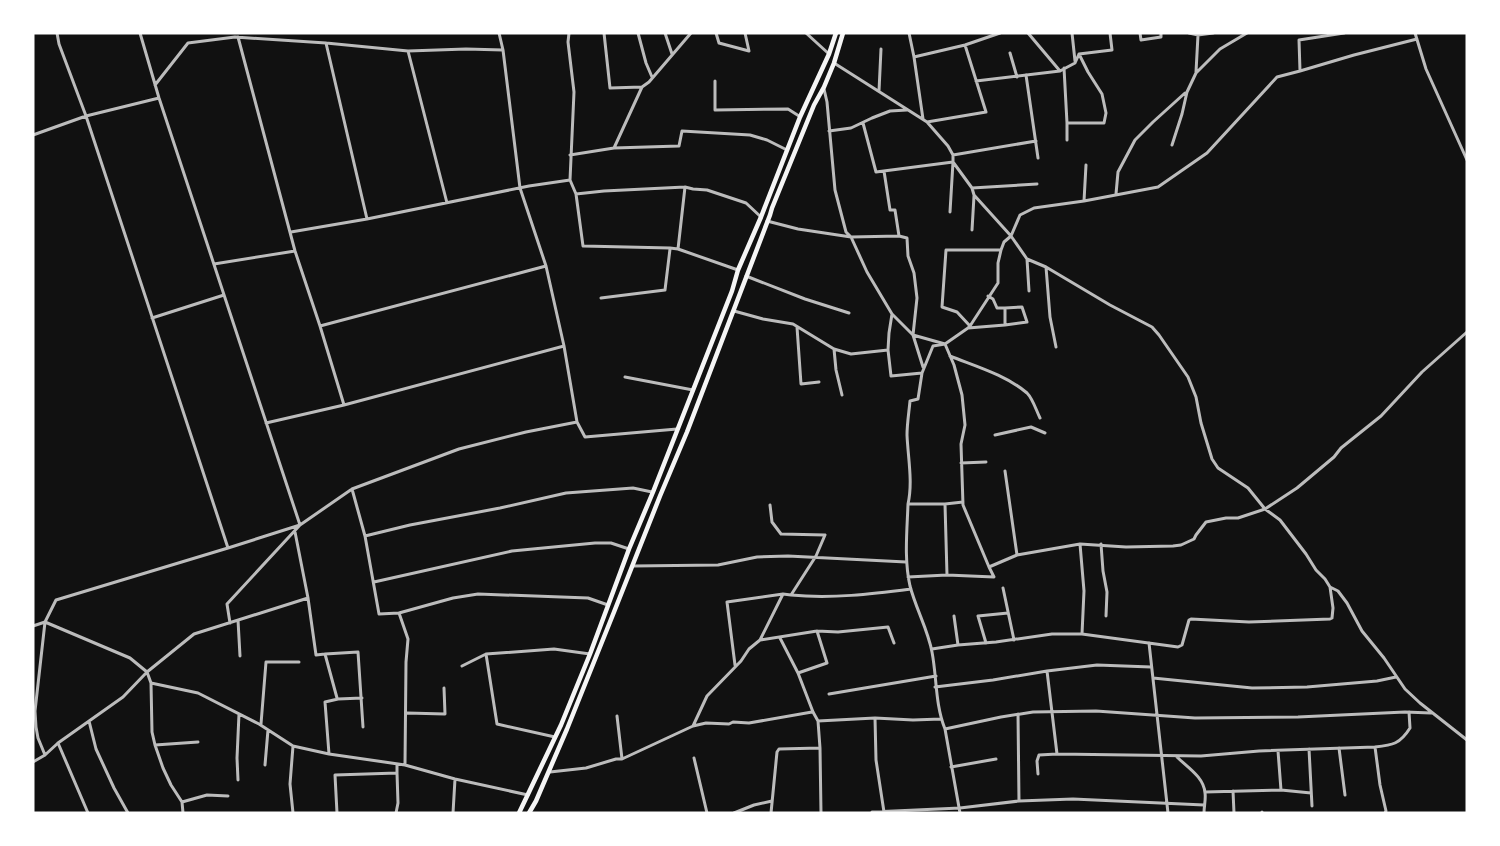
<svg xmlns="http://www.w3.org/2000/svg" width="1500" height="846" font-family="'Public Sans',sans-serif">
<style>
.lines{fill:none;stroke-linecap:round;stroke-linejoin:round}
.minor{stroke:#bcbcbc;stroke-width:3}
.primary{stroke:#f5f5f5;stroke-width:4.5}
</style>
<rect width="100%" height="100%" fill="#111"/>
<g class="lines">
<path class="minor" d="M57,33L59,44L86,116L159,98
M140,33L159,98L300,525L228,548
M499,33L503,50L520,188L546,266L564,346L577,422
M569,33L568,42L574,92L570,180
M604,33L610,88L642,87
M638,33L646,63L652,77
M665,33L672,54
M716,33L719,43L749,51L745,33
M806,33L829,54
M909,33L914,57L923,119
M1028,33L1060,71
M1072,33L1075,61
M1140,33L1141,40L1161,37V33
M1189,33L1198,35L1213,33
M1415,33L1426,69L1467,160
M238,37L295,251L320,326L344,405
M326,43L367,219
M408,51L466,49L503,50
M1010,53L1017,77
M914,57L965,45L1000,33
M834,63L927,122L948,146L953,155V162L972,188L974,195L1011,236L1027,259L1046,267L1110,305L1152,327L1159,335L1188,377L1196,397L1201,423L1212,459L1218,468L1248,488L1265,509L1280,520L1306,554L1316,570L1325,579L1330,587L1338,591L1347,603L1362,631L1384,658L1405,689L1420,703L1467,740
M1064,68L1067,123
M1300,71L1354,55L1417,39
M1196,72L1198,35
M1026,75L1038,158
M715,81V110L788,109L799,116
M976,81L1060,71L1075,63L1079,54L1112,50L1110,33
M155,85L188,43L235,37L326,43L408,51L447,203
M824,89L827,102L835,190L846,232L851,237L867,272L892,314L913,335L945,344L954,365L962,395L965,425L961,444L963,505L989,567
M879,91L881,49
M927,122L986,112L965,45
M863,123L876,172L953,162L950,212
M829,131L851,128L872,118L890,111L907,110
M33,135L86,116L228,548L56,600L45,622L35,711L36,727L38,738L45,755
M1067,140V123H1104L1106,113L1102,94L1088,72L1079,54
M1172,145L1182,114L1187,92L1196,73L1220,49L1247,33
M614,148L642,87L649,82L691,33
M570,155L614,148L679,146L682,131L750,135L767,140L787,150
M953,155L1036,141
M884,171L890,210H895L899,236
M972,188L1037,184
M576,194L583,246L670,248L678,249L738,270
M1116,194L1118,172L1135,140L1153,122L1185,93
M1084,201L1086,165
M767,221L798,229L851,237L899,236L907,238L908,256L914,273L917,298L913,335L923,367
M972,230L974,196
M291,232L367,219L529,186L570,180L576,194L604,191L685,187L693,189L707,190L746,203L761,217
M678,249L685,187
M1001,250H946L942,307L957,312L970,326L998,283V263L1001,250L1004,242L1011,236L1020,215L1034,208L1084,201L1158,187L1207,153L1277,77L1300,71L1299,40L1344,33
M1027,259L1029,291
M214,264L295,251
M1046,267L1050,317L1056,347
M746,276L805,299L849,313
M988,296L993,299L997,308H1005V325L1027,322L1022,307L1005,308
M601,298L665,290L670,249
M734,311L763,319L793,324L834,349L851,354L888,350
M892,314L889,333L888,350L891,376L922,373
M152,318L224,295
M320,326L546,266
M797,327L801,384L819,382
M968,328L1005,325
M834,349L836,370L842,395
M950,356C975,366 1006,375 1027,393C1033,399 1036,410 1040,418
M625,377L693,390
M266,423L344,405L564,346
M995,435L1031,427L1045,433
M961,463L986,462
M1005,471L1017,555
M352,489L365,536L379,614L399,613L408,639L406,662L405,765
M908,504H945L963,502
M945,504L947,575
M295,532L308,598L316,655L325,654L358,652L363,727
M365,536L410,525L500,508L566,493L633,488L652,492
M1080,544L1084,591L1082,634
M1101,544L1103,571L1107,592L1106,616
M633,566L718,565L757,557L788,556L906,562
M908,577L947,575L994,577L989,567L1017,555L1080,544L1126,547L1173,546L1181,545L1194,539L1196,535L1206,522L1226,518H1238L1265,509L1297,488L1334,457L1341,448L1381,416L1422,372L1467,332
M374,582L512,551L595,543H611L629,549
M1003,588L1014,640
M791,595C831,599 872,594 911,589
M399,613L453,598L478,594L588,598L608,605
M954,616L958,645
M238,620L240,656
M230,623L227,604L300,525L352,489L459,449L526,432L577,422L585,437L677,429
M33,626L45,622L130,658L147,672L151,683L198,693L259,724L293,746L329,754L405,765L455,779L528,795
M780,638L798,673L813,712L818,721L820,748L821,813
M760,640L817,631L838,632L888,627L894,643
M986,643L978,616L1008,613
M1149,643L1168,813
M932,649L958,645L996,642L1052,634H1082L1178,647L1182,645L1189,620L1191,619L1249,622L1330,619L1332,618L1333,608L1330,587
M325,654L337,698
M735,665L727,602L783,594
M462,666L486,654
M1047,671L1057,754L1201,756L1259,751L1375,747L1380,785L1386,811L1385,813
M798,673L827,663L817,631
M1153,678L1252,688L1307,687L1377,681L1396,677
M151,683L152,732L155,745L163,768L171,785L182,802L183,813
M935,687L993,680L1047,671L1097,665L1151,667
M829,694L936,676
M407,713L445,714L444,688
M1018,714L1019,801
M617,716L622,759
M875,718L876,760L884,812
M89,721L96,749L114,788L128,813
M818,721L875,718L913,720L941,719
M261,724L266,662H299
M693,726L706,723L729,724L733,722L749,723L812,712
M945,729L1001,717L1033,712L1096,711L1195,718L1298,717L1405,712L1431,713
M555,737L497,724L486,654L554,649L590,654
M58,743L88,813
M155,745L198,742
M1375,747C1393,745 1400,744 1410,728L1409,712
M1339,748L1345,795
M1309,749L1312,806
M1278,751L1281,790
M329,754L325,702L338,699L362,698
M1177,757C1187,767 1204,777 1205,793C1206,799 1204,806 1204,813
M694,758L707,813
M33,762L45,755L58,743L123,697L147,672L194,634L308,598
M265,765L268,730
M951,767L996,759
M550,772L586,768L616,759H622L693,726L707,696L741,661L749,649L760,640L783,594L791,595L816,556L825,535L781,534L772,522L770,505
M1038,774L1037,761L1039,755L1057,754
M238,780L237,758L239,714
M1233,791L1234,813
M1205,792L1281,790L1311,793
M182,802L207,795L228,796
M872,812L960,808L1019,801L1073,799L1204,805
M293,813L290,784L293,746
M337,813L335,775L397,773V765
M396,813L398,803L397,773
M453,813L455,779
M734,813L754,805L772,801
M771,813L777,752L779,749L820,748
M960,813L945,729C935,704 937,678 932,652C928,630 916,609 910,586C904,559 907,532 908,504C913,482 908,458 907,435C907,424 909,412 910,401L918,399L922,373L933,346L945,344L968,328L970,326
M1262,813V812"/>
<path class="primary" d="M519,813L561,725L590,654L629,549L653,492L732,291L738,270L761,217L800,117L829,54L836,33
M529,813L536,801L567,729L614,612L660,496L687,432L770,215L772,208L814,105L824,87L834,63L843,33"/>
</g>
<rect width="1500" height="846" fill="none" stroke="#ffffff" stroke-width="69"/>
</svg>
